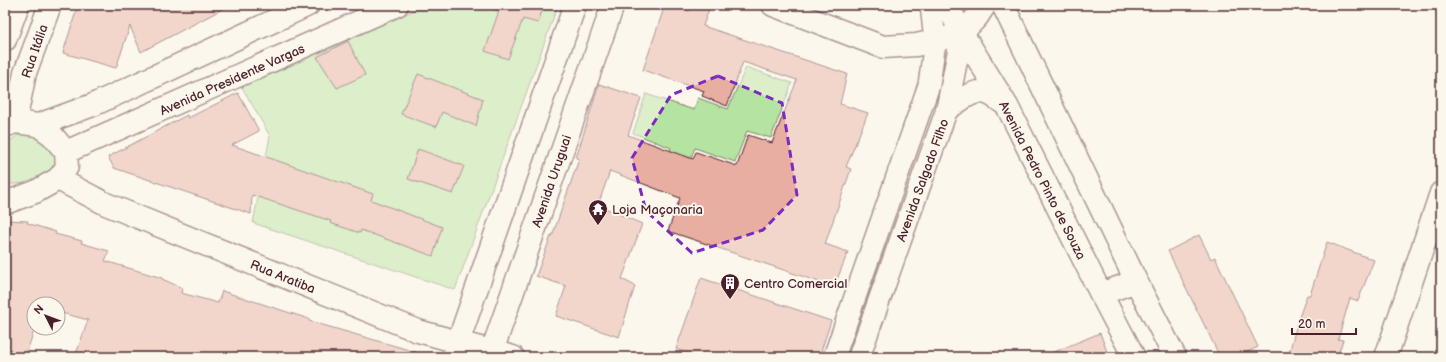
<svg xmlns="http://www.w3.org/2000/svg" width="1446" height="362" font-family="'Balsamiq Sans',sans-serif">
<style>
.green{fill:#b5e3a1;stroke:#808166}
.building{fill:#e8aea2;stroke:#4a1f2b}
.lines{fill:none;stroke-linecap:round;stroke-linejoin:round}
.street-casing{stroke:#4a1f2b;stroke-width:24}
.secondary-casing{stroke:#4a1f2b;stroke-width:25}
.street{stroke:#fbf7ec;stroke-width:21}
.secondary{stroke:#fbf7ec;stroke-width:22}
.marked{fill:none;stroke:#7b2cbf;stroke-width:3;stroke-dasharray:8 5;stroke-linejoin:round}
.labels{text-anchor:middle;stroke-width:4;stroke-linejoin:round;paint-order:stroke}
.street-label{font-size:13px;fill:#4a1f2b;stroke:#fbf7ec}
.poi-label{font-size:13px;fill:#4a1f2b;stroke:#fbf7ec;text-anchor:start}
</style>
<rect width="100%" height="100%" fill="#fbf7ec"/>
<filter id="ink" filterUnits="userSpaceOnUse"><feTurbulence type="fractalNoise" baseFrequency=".025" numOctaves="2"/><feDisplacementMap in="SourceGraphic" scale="8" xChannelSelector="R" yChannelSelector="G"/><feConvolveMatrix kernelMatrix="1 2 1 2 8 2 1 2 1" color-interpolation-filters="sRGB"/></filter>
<g filter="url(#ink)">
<path class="green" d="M426,5H558L455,290L253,223L270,136L242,87Z
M746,67L792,83L771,138L747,131L735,162L695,148L684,174L665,168L671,148L633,133L646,94L694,110L698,98L728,109Z
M25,134L42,137C60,161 60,157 43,182L13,184L5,186V144L17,136Z"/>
<path class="building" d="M78,5H230L141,52L130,26L116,68L63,53Z
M493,5H544L538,23L523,19L508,59L485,51L499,11L492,9Z
M665,5H675L689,11L693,5H697L709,9L703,26L847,74L840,104L868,113L846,167L851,169L825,244L848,252L834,287L668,231L680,198L610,171L598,205L642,224L622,279L635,286L619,337L556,316L566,286L536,276L551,236L552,237L579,159L576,158L599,84L641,98L628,135L693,159L696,152L737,166L748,135L772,143L797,80L743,62L727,106L702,96L704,91L643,70Z
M348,41L365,75L337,88L317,57Z
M418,74L483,99L476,126L442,112L436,127L401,114Z
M238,93L259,131L232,145L373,194L371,200L442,227L433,256L361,230L360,233L330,223L331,221L252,195L251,214L114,168L108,157L187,115L188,118Z
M418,149L464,166L453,194L408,179Z
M5,220L28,221L27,223L56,232L55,234L82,241L81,243L109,251L105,261L162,278V279L182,288L181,293L218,303L222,291L309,319V321L416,352L415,357H75L88,320L58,312V304H34V328H35L25,357H5Z
M1199,235L1211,259L1215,257L1258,347L1237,357H1220L1168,251Z
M1327,242L1374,260L1358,301L1350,298L1338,339L1343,340L1337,357H1288L1298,320L1307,295H1310Z
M701,278L831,321L819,357H699L676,349Z
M1100,333L1109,357H1042Z"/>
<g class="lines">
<g class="street-casing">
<path id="street" d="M834,357L929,85L935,41L931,5
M859,357L947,109L962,33"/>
</g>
<g class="secondary-casing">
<path id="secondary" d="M773,5L883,47L916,45L935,41L962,33
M947,5L962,33L1007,106L1101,294L1134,357
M1003,5L1136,281L1175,357
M962,33L977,17L985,5
M5,40L18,5
M947,109C955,104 971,91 981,92C990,92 999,100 1006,105
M15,122L25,73L50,5
M38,125L93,105L308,5
M5,126L15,122L38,125L52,135L66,152L67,167L58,179L35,192L5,203
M66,152L397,5
M58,179L106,204L418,331L513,357
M1101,294L1136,281
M453,357L575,5
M490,357L613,5
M1386,357L1441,193"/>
</g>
<use href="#street" class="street"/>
<use href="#secondary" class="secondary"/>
</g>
</g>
<path d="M0 0H1446V362H0ZM718,76L782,103L797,195L763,230L692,253L646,211L632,158L671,95Z" fill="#fbf7ec" fill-opacity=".55" fill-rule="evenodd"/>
<path class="marked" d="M718,76L782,103L797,195L763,230L692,253L646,211L632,158L671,95Z"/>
<defs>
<g id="temple-pin" transform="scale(1)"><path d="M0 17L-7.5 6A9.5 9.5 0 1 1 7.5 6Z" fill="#4a1f2b" stroke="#fbf7ec"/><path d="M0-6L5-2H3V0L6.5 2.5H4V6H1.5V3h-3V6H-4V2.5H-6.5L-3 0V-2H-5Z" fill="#fff"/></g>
<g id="building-pin" transform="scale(1)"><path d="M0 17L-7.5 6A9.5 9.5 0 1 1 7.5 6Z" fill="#4a1f2b" stroke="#fbf7ec"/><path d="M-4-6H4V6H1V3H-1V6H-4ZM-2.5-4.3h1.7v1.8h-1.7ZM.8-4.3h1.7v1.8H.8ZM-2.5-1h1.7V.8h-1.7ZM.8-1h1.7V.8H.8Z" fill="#fff"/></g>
</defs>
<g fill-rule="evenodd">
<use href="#temple-pin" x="598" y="209"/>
<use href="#building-pin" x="730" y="283"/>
</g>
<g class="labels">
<g class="street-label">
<text transform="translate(34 51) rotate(-71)" y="5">Rua Itália</text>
<text transform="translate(232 79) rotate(-24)" y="5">Avenida Presidente Vargas</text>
<text transform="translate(922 180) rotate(-70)" y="5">Avenida Salgado Filho</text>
<text transform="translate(1043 180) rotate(63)" y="5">Avenida Pedro Pinto de Souza</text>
<text transform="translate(551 181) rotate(-71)" y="5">Avenida Uruguai</text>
<text transform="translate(283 276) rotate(22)" y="5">Rua Aratiba</text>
</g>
<g class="poi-label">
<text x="612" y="214">Loja Maçonaria</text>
<text x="744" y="288">Centro Comercial</text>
</g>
</g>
<rect width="1446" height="362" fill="none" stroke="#fbf7ec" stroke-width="20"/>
<rect x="10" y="10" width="1426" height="342" fill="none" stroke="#4a1f2b" stroke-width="1.5" filter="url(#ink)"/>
<g transform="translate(46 316) rotate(312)"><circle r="19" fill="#fbf7ec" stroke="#b4a19f"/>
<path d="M0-3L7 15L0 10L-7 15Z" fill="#4a1f2b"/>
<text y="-6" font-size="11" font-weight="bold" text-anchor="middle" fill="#4a1f2b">N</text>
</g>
<path d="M1292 328v6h64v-6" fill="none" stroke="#4a1f2b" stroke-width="2"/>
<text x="1298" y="328" font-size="12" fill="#4a1f2b" stroke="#fbf7ec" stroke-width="3" paint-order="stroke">20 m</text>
</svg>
